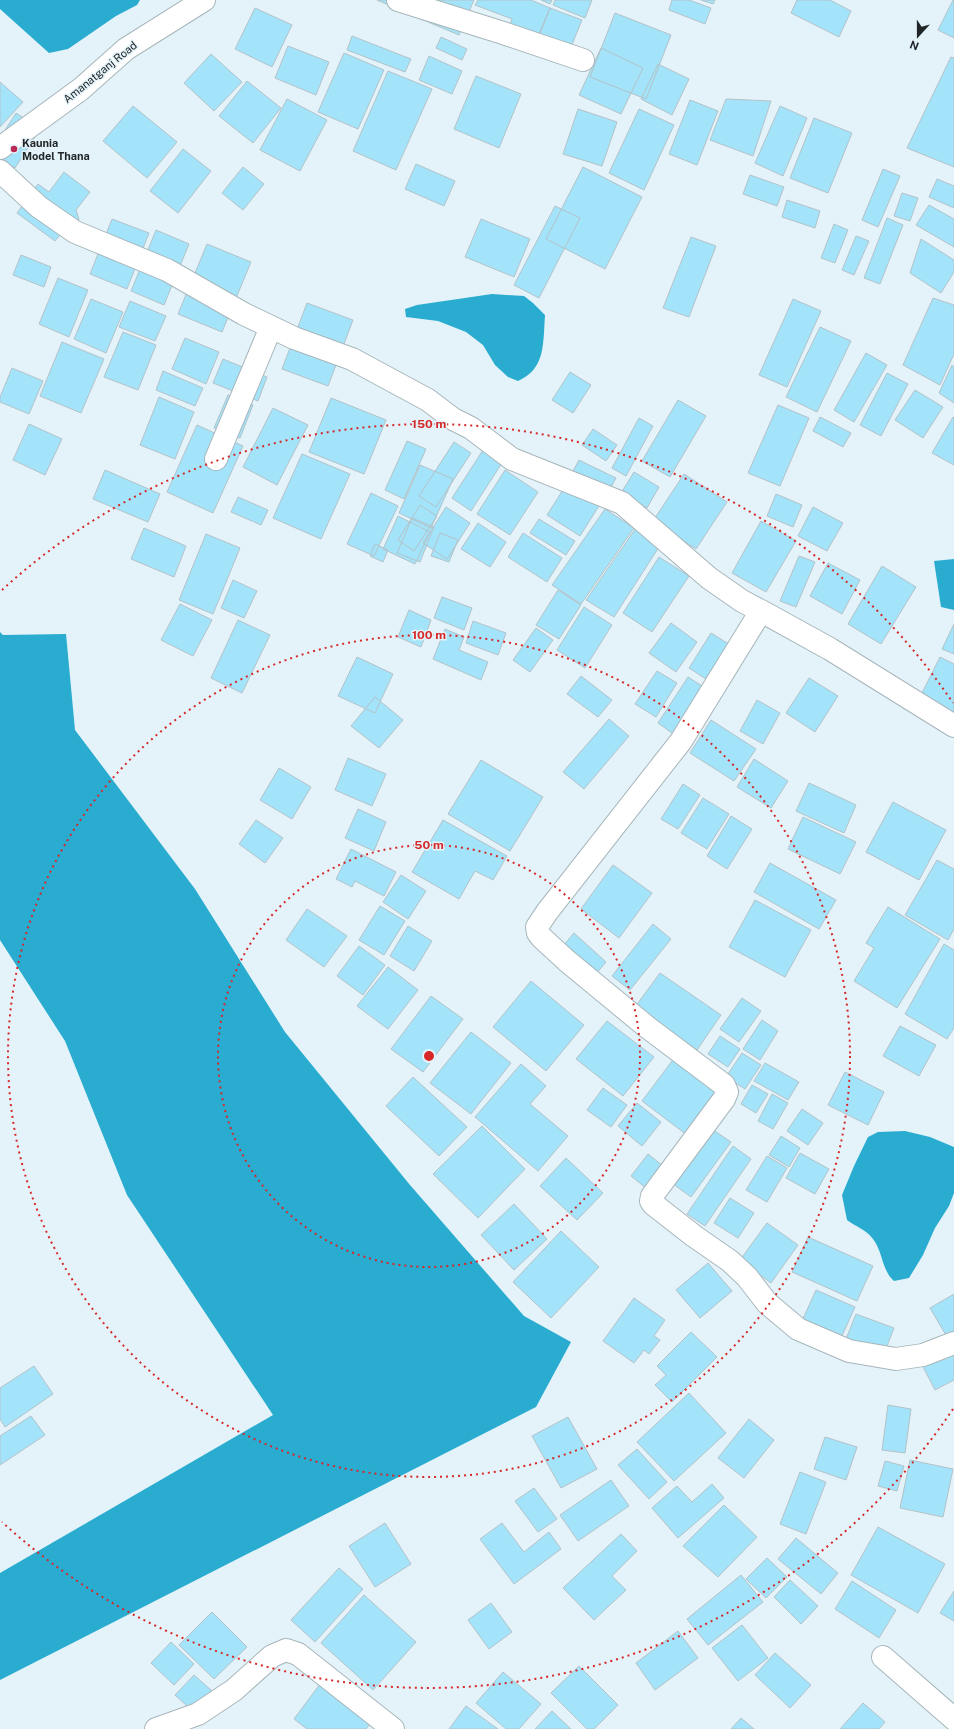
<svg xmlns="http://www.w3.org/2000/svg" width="954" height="1729" font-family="'Public Sans',sans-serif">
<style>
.water{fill:#2aacd0}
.building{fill:#a4e4fa;stroke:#b3c2c8}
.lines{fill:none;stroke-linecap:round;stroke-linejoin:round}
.minor-casing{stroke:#a7b6bb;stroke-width:24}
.major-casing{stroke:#a7b6bb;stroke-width:24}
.minor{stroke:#fff;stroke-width:22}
.major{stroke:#fff;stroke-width:22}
.ring{fill:none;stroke:#d62828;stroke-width:2;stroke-dasharray:2 4}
.poi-dot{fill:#b92a57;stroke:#e4f3f9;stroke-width:1.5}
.labels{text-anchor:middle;stroke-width:3;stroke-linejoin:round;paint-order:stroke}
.street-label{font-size:11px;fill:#202527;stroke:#e4f3f9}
.poi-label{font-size:11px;font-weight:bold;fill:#202527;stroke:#e4f3f9;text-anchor:start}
.centre{fill:#d62828;stroke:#e4f3f9;stroke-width:2}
.ring-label{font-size:12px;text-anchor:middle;font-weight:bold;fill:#d62828;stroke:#e4f3f9;stroke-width:3;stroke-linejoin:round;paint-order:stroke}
</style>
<rect width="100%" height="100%" fill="#e4f3f9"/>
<path class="water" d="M0,0H140L137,5L116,16L68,49L49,53L0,9Z
M492,294L524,296L533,303L545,315C543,342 546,369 518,381L508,377L495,365L483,345L466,332L438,321L406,317L405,309L417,305Z
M954,559V610L941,607L934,561Z
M0,632L3,635L66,634L75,730L195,889L285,1032L410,1185L524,1316L571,1342L536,1407L0,1680V1573L273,1415L127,1195L65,1041L0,940Z
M905,1131L930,1137L954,1147V1193L949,1206L935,1228L923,1255L909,1278L894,1281C882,1271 883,1252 873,1239C868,1231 855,1226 847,1220L842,1195L854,1166L868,1137L878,1132Z"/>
<path class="building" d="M377,0H402L398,9Z
M407,0H474L459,35L402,11Z
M478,0H531L550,8L531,54L502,43L512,19L475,5Z
M541,0H552L550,4Z
M555,0H592L585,18L553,5Z
M672,0H689L711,8L705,24L669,10Z
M701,0H715L713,4Z
M797,0H830L851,11L839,37L791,13Z
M953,0H954V38L938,30Z
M255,8L292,25L272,67L235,49Z
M550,8L582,20L571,47L539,35Z
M615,13L671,35L646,99L590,77Z
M352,36L411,59L405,72L347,50Z
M441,37L467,49L462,60L436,48Z
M288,46L329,62L316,95L275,78Z
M601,48L643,68L621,114L579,95Z
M344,53L384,70L358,129L318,112Z
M211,54L242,82L214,111L184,83Z
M429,56L462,71L452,94L419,80Z
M951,57L954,58V167L907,148Z
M658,64L689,79L672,115L641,99Z
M388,71L432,89L396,170L353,151Z
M476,76L521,94L499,148L454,129Z
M247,81L281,108L253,143L219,116Z
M0,82L23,102L0,127Z
M287,99L327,120L300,171L260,150Z
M726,99L771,101L753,156L710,140Z
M690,100L718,111L697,165L669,154Z
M133,106L177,142L147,178L103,141Z
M780,106L807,118L783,176L755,163Z
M578,109L617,122L602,166L563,154Z
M639,109L674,125L644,190L609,173Z
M16,113L40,129L15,168L0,159V138Z
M814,118L852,133L828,193L790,178Z
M183,149L211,171L178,213L150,191Z
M416,164L455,181L444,206L405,189Z
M243,167L264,184L243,210L222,193Z
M583,167L642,197L605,269L546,239Z
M883,169L900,176L878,227L862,220Z
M64,172L90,192L76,210L79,219L68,232L63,231L55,241L17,213L38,184L49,192Z
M750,175L784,187L777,206L743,194Z
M937,179L954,186V208L929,197Z
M902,193L918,198L910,221L894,216Z
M787,200L820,211L815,228L782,217Z
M929,205L954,219V247L916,225Z
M555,206L580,218L539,298L514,285Z
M887,218L903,225L880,284L864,278Z
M112,219L149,233L127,289L90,274Z
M481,219L530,239L514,277L465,257Z
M834,224L848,230L835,263L821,258Z
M156,230L189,244L164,305L131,291Z
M856,236L869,241L854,275L842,270Z
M691,237L716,246L689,317L663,308Z
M921,239L954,260V272L941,293L910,273Z
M207,244L251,262L222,332L178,314Z
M21,255L51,267L44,287L13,275Z
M58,278L88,290L69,337L39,324Z
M933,298L954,305V354L940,385L903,365Z
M91,299L123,312L106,353L74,339Z
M793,299L821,311L787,387L759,375Z
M130,301L166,316L155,341L119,327Z
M307,303L353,320L328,386L282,369Z
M820,327L851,341L817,412L786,397Z
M123,332L156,345L138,390L104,377Z
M185,338L219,352L206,384L172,369Z
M62,342L104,359L81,413L40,396Z
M866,353L887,365L854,422L834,410Z
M223,359L267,377L258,401L213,383Z
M952,365L954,367V403L939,393Z
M12,368L43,381L29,414L0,402V397Z
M163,371L203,388L195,406L156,390Z
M570,372L591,385L573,413L552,400Z
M887,373L908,384L881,436L860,425Z
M915,390L943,407L923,438L895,420Z
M228,395L253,405L240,438L214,428Z
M159,397L194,412L175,459L140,445Z
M331,398L386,420L364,474L309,452Z
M678,400L706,416L670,477L642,461Z
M778,405L809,418L780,486L748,473Z
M273,408L308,425L277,485L243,467Z
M820,417L851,433L843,447L813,431Z
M953,417L954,418V465L932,453Z
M639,418L653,426L626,476L612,468Z
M29,424L62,439L45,475L13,460Z
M197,425L243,446L213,513L167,492Z
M593,429L617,445L606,461L582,445Z
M407,441L426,449L404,499L385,490Z
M454,442L471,453L436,507L419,496Z
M483,450L502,463L471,511L452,498Z
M302,454L350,474L321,539L273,518Z
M579,460L616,478L609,491L572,473Z
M420,465L453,479L431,528L399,513Z
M105,470L160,494L148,522L93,499Z
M505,470L538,492L510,535L477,514Z
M634,472L659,487L647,508L621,493Z
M684,474L727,502L696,549L653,521Z
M566,485L599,506L580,536L547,515Z
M371,493L398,506L374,556L347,544Z
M776,494L802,505L793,527L767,516Z
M238,497L268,510L261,525L231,512Z
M420,505L437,516L414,551L398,540Z
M446,507L470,523L447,559L423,543Z
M813,507L843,523L827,551L798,536Z
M605,509L634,528L581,604L552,585Z
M398,516L430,532L415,564L383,549Z
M412,518L434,527L420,562L397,553Z
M539,519L575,541L566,555L530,533Z
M761,521L796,541L766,592L732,573Z
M478,523L506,542L490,567L461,549Z
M144,528L186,546L174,577L131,559Z
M636,528L661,544L614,617L586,600Z
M440,533L458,540L449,562L431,556Z
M523,533L562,558L547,582L508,557Z
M206,534L240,548L213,614L179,600Z
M375,544L388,550L383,562L370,556Z
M799,556L815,562L796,607L780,601Z
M659,557L689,576L652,632L623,613Z
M828,563L860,580L842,614L810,596Z
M882,566L916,587L881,644L848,624Z
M233,580L257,591L244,618L221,608Z
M558,590L581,605L559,639L536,625Z
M442,597L472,608L464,630L434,618Z
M180,604L212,620L193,656L161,640Z
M584,607L612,625L585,668L557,650Z
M409,610L431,620L421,647L398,637Z
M238,620L270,635L242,693L211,678Z
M473,621L506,633L498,655L466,643Z
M671,623L697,642L676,672L649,653Z
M954,624V654L942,649Z
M536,628L553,640L530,672L513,660Z
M445,629L464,637L459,650L488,662L481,680L433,659Z
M711,633L737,649L715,685L689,668Z
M357,657L393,674L375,713L338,696Z
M940,657L954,664V714L920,697Z
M657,671L677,683L656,717L635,704Z
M581,676L612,700L598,717L567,694Z
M688,677L710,691L679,738L658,723Z
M809,678L838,696L815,732L786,713Z
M375,697L403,720L379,748L351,726Z
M757,700L780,713L763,744L740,731Z
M609,719L629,736L584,789L563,772Z
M711,720L756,749L734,781L690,753Z
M348,758L386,774L372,806L335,790Z
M754,759L788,781L771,808L737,787Z
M481,760L543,797L510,851L448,814Z
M279,768L311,787L292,819L260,800Z
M809,783L856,805L844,833L796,811Z
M683,784L700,795L678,829L661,819Z
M703,798L729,814L707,849L681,833Z
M893,802L946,830L919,880L866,852Z
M358,809L386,822L374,851L345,838Z
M731,816L752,829L727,869L707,856Z
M803,817L856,842L840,874L788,849Z
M256,820L283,838L265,863L239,844Z
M443,820L507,856L493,880L475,871L459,899L412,872Z
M351,849L396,872L384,896L355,881L352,887L336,879Z
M937,860L954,869V929L948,940L905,915Z
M770,863L836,900L819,929L754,892Z
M613,865L652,893L619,938L581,909Z
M401,875L426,891L408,919L383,902Z
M755,900L811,930L785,977L729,947Z
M380,906L405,921L384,955L359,940Z
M888,907L940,939L897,1008L854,981L874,948L866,943Z
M307,909L347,936L324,967L286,940Z
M653,924L671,939L630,990L612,976Z
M408,926L432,941L414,971L390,956Z
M574,933L606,962L596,974L563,946Z
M944,944L954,950V1028L947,1039L905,1014Z
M359,946L385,965L363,995L337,976Z
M388,967L418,990L388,1029L357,1006Z
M660,973L721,1015L697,1050L635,1007Z
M531,981L584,1025L546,1071L493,1027Z
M431,996L463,1019L423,1072L391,1049Z
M742,998L761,1011L739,1042L720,1029Z
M762,1020L778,1031L760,1060L743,1049Z
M607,1021L654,1057L623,1096L576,1059Z
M900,1026L936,1045L919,1076L883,1056Z
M471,1032L511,1063L471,1114L430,1083Z
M720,1036L740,1049L728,1067L708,1054Z
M742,1053L761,1065L745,1089L726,1077Z
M675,1057L720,1090L687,1135L642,1101Z
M765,1063L799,1082L788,1100L754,1081Z
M521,1064L546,1086L530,1104L568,1136L538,1171L475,1117Z
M845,1072L884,1092L868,1125L828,1105Z
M413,1077L467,1127L439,1156L386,1106Z
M752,1085L768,1094L756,1113L741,1104Z
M603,1088L627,1105L611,1127L587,1110Z
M772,1094L788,1103L773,1129L758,1121Z
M637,1103L661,1122L642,1146L618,1126Z
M802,1109L823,1123L808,1145L787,1131Z
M482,1126L525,1169L478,1218L433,1174Z
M709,1127L731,1142L691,1197L669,1181Z
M781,1136L800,1148L789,1167L769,1155Z
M733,1146L751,1159L705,1226L687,1214Z
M800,1153L829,1169L815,1194L786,1178Z
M648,1154L668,1170L651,1192L631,1176Z
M767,1156L787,1168L767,1202L746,1190Z
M566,1158L603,1193L577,1220L540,1186Z
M730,1198L754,1213L738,1238L714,1223Z
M514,1204L547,1239L514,1270L481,1235Z
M767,1223L798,1245L771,1283L740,1260Z
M561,1231L599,1267L551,1318L513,1282Z
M808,1237L873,1266L857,1301L792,1272Z
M708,1263L732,1291L700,1318L676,1290Z
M816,1290L855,1307L841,1338L802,1321Z
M954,1294V1339L950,1342L930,1308Z
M634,1298L665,1320L654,1336L660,1340L649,1354L644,1350L634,1363L603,1341Z
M856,1314L894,1328L884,1354L846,1339Z
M691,1332L717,1357L672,1402L655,1385L666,1375L657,1366Z
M954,1346V1380L935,1390L921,1363Z
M34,1366L53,1394L5,1427L0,1419V1388Z
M689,1393L726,1433L674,1481L637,1442Z
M888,1405L911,1409L905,1453L882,1450Z
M31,1416L45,1435L0,1465V1436Z
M568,1417L597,1469L561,1488L532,1436Z
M749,1419L774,1440L744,1478L718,1458Z
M825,1437L857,1447L846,1480L814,1469Z
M637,1449L667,1482L649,1499L618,1465Z
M910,1460L953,1469L943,1517L900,1508Z
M885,1461L904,1466L897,1491L878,1486Z
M800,1472L826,1482L806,1534L780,1524Z
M611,1480L629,1506L578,1541L560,1515Z
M712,1484L724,1498L678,1538L652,1508L677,1486L692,1502Z
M534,1488L557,1519L538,1532L515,1501Z
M724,1505L757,1537L718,1577L683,1546Z
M385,1523L411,1564L375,1587L349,1546Z
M502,1523L524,1552L549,1532L561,1549L514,1584L480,1539Z
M878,1527L945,1564L918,1613L851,1575Z
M621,1534L637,1551L612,1576L626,1590L594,1620L563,1588Z
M796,1538L838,1573L821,1594L778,1559Z
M767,1558L787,1577L766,1598L746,1579Z
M339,1568L363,1589L315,1642L291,1620Z
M741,1575L763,1602L708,1645L687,1619Z
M790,1580L818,1606L801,1624L774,1597Z
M852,1581L896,1610L879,1638L835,1609Z
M954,1591V1621L940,1613Z
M364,1595L416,1642L373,1690L321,1643Z
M491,1603L512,1632L489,1649L468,1620Z
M212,1612L247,1647L214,1679L179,1645Z
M742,1625L768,1658L738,1681L712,1648Z
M678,1631L698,1658L655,1690L636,1663Z
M171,1642L194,1664L174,1685L151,1663Z
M775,1653L811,1685L790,1708L755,1675Z
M579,1666L618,1705L594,1729H587L551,1693Z
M329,1672L380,1711L366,1729H307L294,1719Z
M503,1672L541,1704L519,1729H506L476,1703Z
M194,1675L220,1698L201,1719L175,1695Z
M863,1703L885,1722L879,1729H840Z
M466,1706L498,1729H449Z
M552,1711L571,1729H535Z
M741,1718L754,1729H731Z"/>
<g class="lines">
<g class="minor-casing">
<path id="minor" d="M398,0L500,32L583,60
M0,171L39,207L75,232L167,270L244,314L294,338L352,359L428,400L453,419L471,428L512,459L622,503L709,578L742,601L761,611
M216,459L271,327
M954,726L830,649L761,611L681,741L547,912L537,927L538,933L542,938L567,961L647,1027L724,1085L727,1092L724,1099L652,1196L651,1201L653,1204L694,1236L730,1261L747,1277L767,1303L798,1329L849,1351L896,1359L923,1355L954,1343
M883,1657L954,1719
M156,1729L198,1714L234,1690L272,1656L286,1650L298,1654L393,1729"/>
</g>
<g class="major-casing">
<path id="major" d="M0,148L81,89L126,49L204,0"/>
</g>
<use href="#minor" class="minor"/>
<use href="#major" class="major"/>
</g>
<g class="ring">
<circle cx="429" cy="1056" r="211"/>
<circle cx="429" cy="1056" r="421"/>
<path d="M953 1409A632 632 0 0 1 2 1522M2 590A632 632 0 0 1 953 703"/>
</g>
<circle class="poi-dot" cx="14" cy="149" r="4"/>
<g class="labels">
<g class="street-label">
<text transform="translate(100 72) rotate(-39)" y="4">Amanatganj Road</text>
</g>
<g class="poi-label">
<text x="22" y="147">Kaunia<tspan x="22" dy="13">Model Thana</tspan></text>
</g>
</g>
<circle cx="429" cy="1056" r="6" class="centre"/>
<g class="ring-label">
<text x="429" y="428">150 m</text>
<text x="429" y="639">100 m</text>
<text x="429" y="849">50 m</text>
</g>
<g transform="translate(918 36) rotate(201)" stroke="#e4f3f9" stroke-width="3" paint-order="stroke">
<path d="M0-3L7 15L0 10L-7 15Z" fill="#202527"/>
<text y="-6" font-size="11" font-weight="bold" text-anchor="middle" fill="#202527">N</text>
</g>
</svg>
